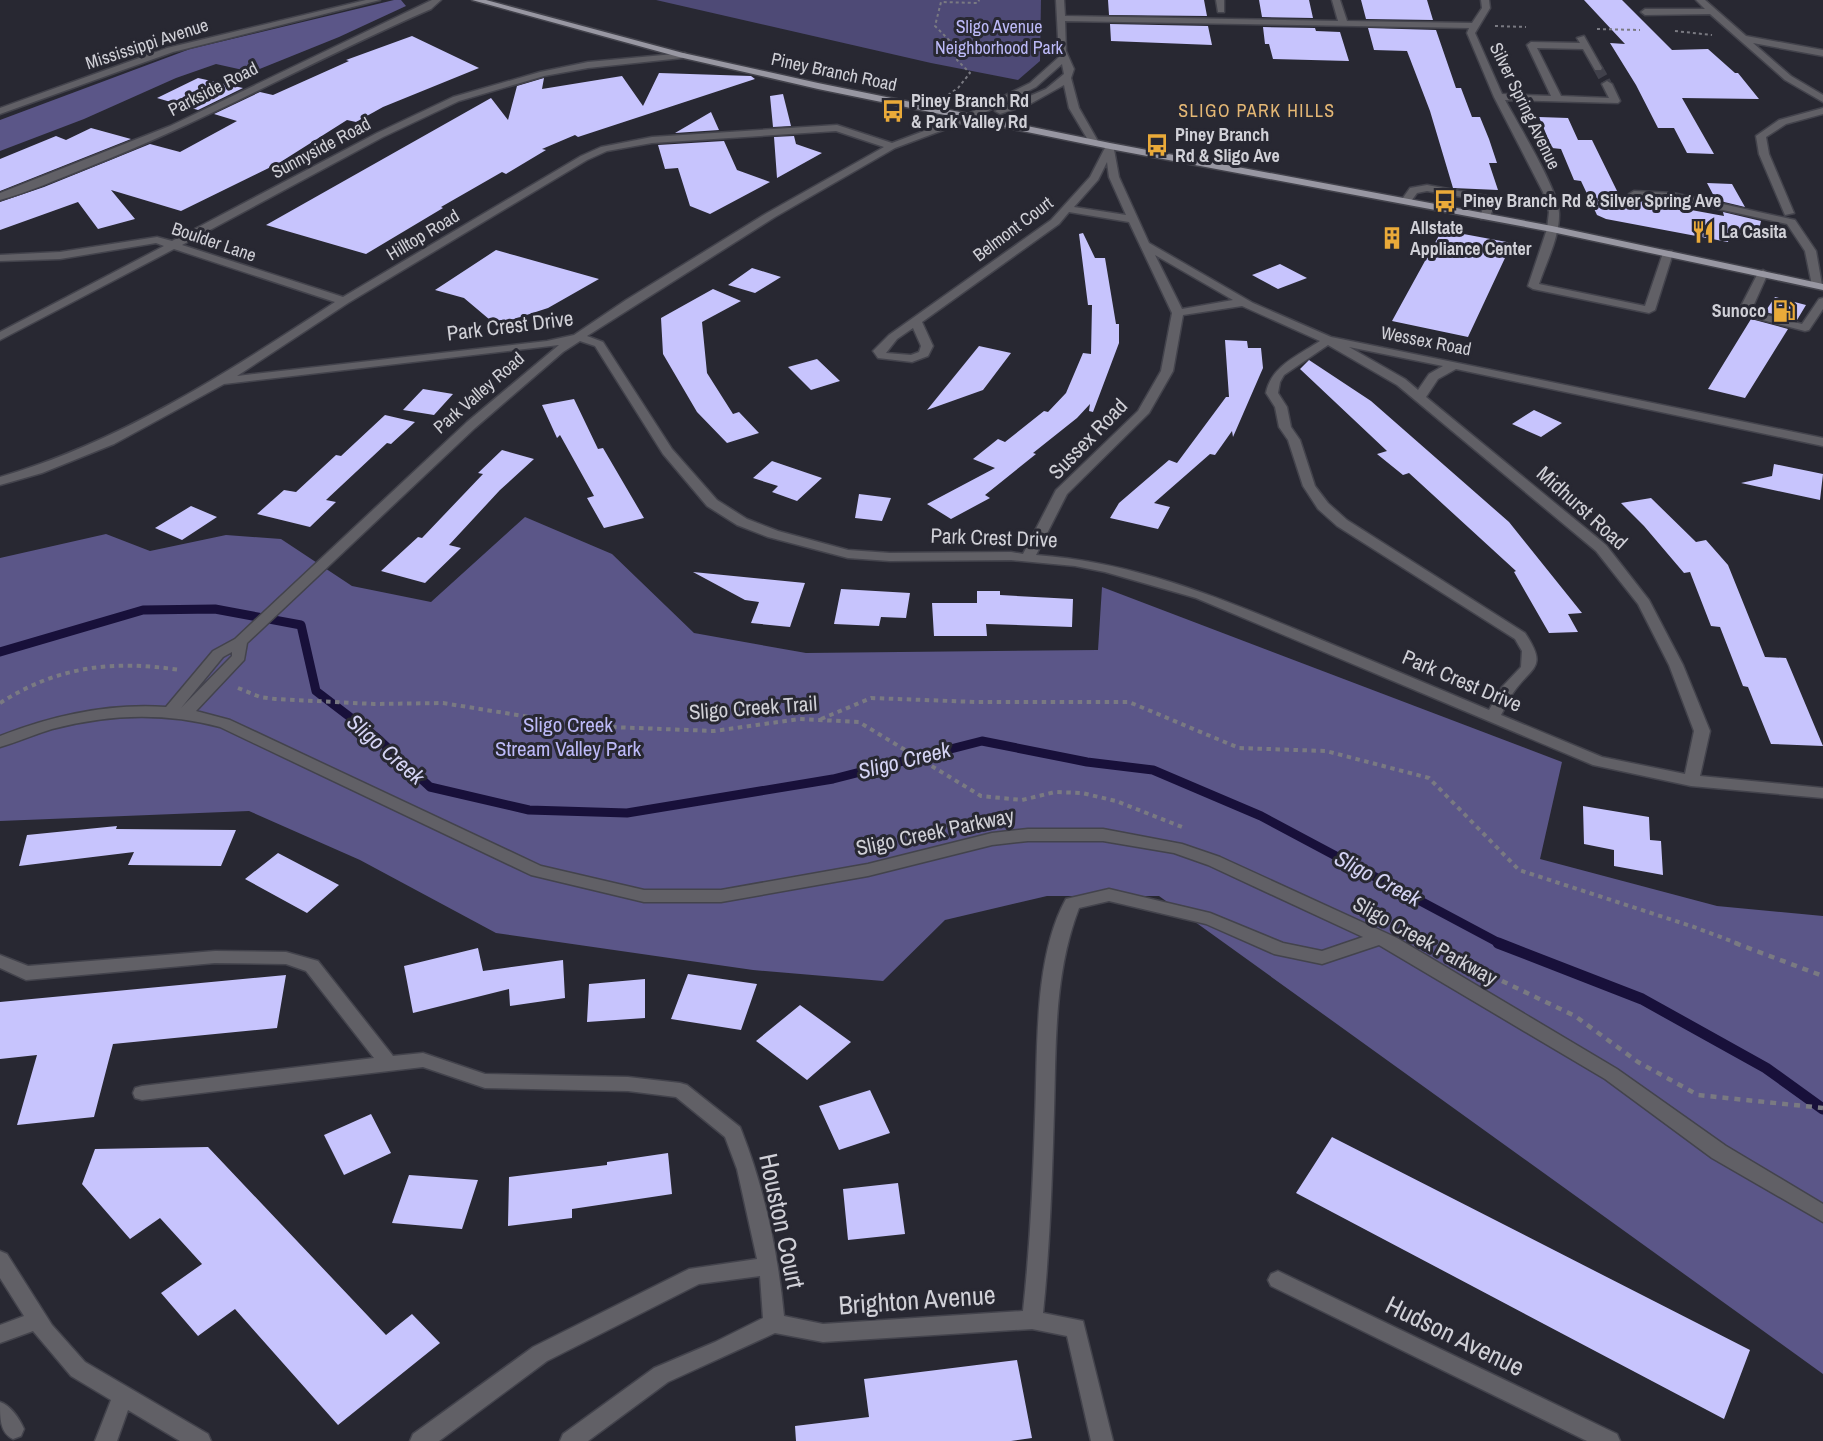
<svg xmlns="http://www.w3.org/2000/svg" width="1823" height="1441" font-family="'Archivo Narrow',sans-serif">
<style>
.green{fill:#4e4a76}
.forest{fill:#5b5688}
.lines{fill:none;stroke-linecap:round;stroke-linejoin:round}
.stream-far1{stroke:#18103a;stroke-width:9}
.stream{stroke:#18103a;stroke-width:11}
.building{fill:#c7c4fd}
.minor-tunnel{stroke:#41414b;stroke-width:10;stroke-dasharray:10 4.5;stroke-linecap:butt}
.minor-casing{stroke:#43434c;stroke-width:3}
.major-casing{stroke:#43434c;stroke-width:3}
.path-far2{stroke:#7a7a82;stroke-width:2;stroke-dasharray:3 3;stroke-linecap:butt}
.path-far1{stroke:#7a7a82;stroke-width:4;stroke-dasharray:4.5 4.5;stroke-linecap:butt}
.path{stroke:#7a7a82;stroke-width:4.5;stroke-dasharray:6 6;stroke-linecap:butt}
.minor{fill:#616066;fill-rule:evenodd}
.major{fill:#9897a2;fill-rule:evenodd}
.labels{text-anchor:middle;stroke-width:6;stroke-linejoin:round;paint-order:stroke}
.far-park-label{font-size:18px;fill:#bdbaf8;stroke:#282832}
.far-street-label{font-size:18px;fill:#d0d0d7;stroke:#282832}
.far-poi-label{font-size:18px;font-weight:bold;fill:#d0d0d7;stroke:#282832;text-anchor:start}
.far-neighbourhood-label{font-size:18px;letter-spacing:1.5px;fill:#e5b875;stroke:#282832}
.street-label{font-size:21px;fill:#d0d0d7;stroke:#282832}
.park-label{font-size:21px;fill:#bdbaf8;stroke:#282832}
.water-label{font-size:22px;font-style:italic;fill:#d5d4f4;stroke:#282832}
.near-street-label{font-size:26px;fill:#d0d0d7;stroke:#282832}
</style>
<rect width="100%" height="100%" fill="#282832"/>
<path class="green" d="M656,0H1041L1040,61L1018,80L931,63Z"/>
<path class="forest" d="M394,0H401L406,6L339,37L252,72L216,64L176,78L84,119L0,151V120L190,49Z
M525,517L612,554L694,633L806,653L1098,650L1102,587L1562,762L1540,859L1717,906L1823,916V1374L1159,896H1047L945,920L883,981L753,970L496,933L360,860L249,811L0,821V558L106,534L150,551L226,535L281,539L352,586L431,602Z"/>
<g class="lines">
<path class="stream-far1" d="M0,652L143,610L215,609L301,625L316,691L376,737L430,787L529,810L627,813L833,779L982,741L1087,762L1153,770L1261,816L1501,944"/>
<path class="stream" d="M1498,943L1642,999L1766,1068L1823,1109"/>
</g>
<path class="building" d="M1108,0H1204L1207,16L1109,15Z
M1259,0H1309L1313,18L1262,17Z
M1361,0H1427L1433,20L1366,19Z
M1584,0H1622L1672,50L1708,49L1735,73H1738L1759,99L1682,98L1714,154L1687,153L1674,128H1658L1636,85L1610,43L1625,44Z
M1110,24L1208,26L1212,45L1111,41Z
M1263,27L1315,28L1316,31L1340,32L1349,61L1273,59L1269,44H1265Z
M1368,28L1436,30L1456,88H1461L1472,117H1480L1489,139L1497,163H1489L1498,190L1453,188L1430,111L1407,51L1374,50Z
M412,36L479,68L383,107L356,122L347,120L279,163L181,211L111,190L135,219L98,229L78,202L0,230V202L44,187L150,144L180,152L237,121L214,114L260,92L273,95L349,61L346,60Z
M659,73L751,76L755,79L578,137L575,135L542,149L546,150L506,174L502,172L441,207L443,208L366,254L266,225L491,98L508,120L517,86L544,78L542,89L622,76L643,106Z
M198,78L243,88L198,110L157,98Z
M783,94L791,126L773,127L770,96Z
M711,112L719,130L675,133Z
M1539,117L1568,118L1578,140H1592L1620,197L1724,216L1723,212L1761,221L1757,239L1735,235L1731,228L1728,242L1606,219L1597,215L1581,181L1574,180L1561,149L1552,148Z
M91,128L131,139L0,191V159L56,136L66,140Z
M794,136L796,144L822,153L777,178L774,137Z
M724,141L737,170L770,182L710,214L690,206L678,168L665,169L658,145Z
M1707,183L1732,184L1745,207L1716,200Z
M1442,230L1512,243L1468,337L1392,321Z
M1083,233L1095,258H1105L1116,324H1119V343L1093,412L1089,411L1090,404L1077,418L1033,453L1036,454L985,495L990,498L951,519L927,504L995,468L973,459L998,439L1005,442L1044,411L1048,412L1066,393L1083,353L1091,354L1092,305H1088L1079,234Z
M496,250L599,279L548,308L496,325L464,298L435,290Z
M1280,264L1307,278L1278,289L1252,275Z
M752,268L781,277L755,293L728,285Z
M713,289L741,301L702,322L707,373L733,414L739,412L759,433L727,443L697,412L663,354L661,318Z
M1775,297L1806,305L1797,320L1765,312Z
M1751,319L1788,329L1745,398L1708,389Z
M1225,340L1247,341L1248,348H1261L1263,368L1233,437L1232,431L1215,455L1210,454L1154,503L1170,507L1158,529L1110,518L1119,503L1169,460L1177,463L1226,397H1229Z
M979,346L1011,353L983,390L927,410Z
M817,359L840,381L811,390L788,367Z
M1309,360L1371,401L1509,522L1582,613L1568,614L1578,632L1549,633L1514,572L1516,571L1409,473L1403,475L1377,454L1387,451L1300,369Z
M423,389L453,394L434,415L403,410Z
M574,399L598,449L603,448L644,518L604,528L587,498L594,496L560,435L557,438L542,405Z
M1534,410L1562,423L1541,437L1512,424Z
M385,415L415,422L391,444L387,443L326,500L336,502L310,527L257,514L284,490L296,492L336,455L341,456Z
M502,450L534,459L500,490L449,545L461,548L425,583L381,571L418,537L422,538L483,474L478,473Z
M772,461L822,478L797,501L772,492L778,486L753,478Z
M1774,464L1823,474L1820,500L1741,483L1772,476Z
M859,494L891,498L882,521L855,518Z
M1651,498L1696,542L1706,540L1728,565L1765,657L1786,658L1823,746L1771,744L1748,687L1743,686L1720,627L1711,626L1690,572L1684,573L1644,526L1621,503Z
M191,506L217,517L182,540L155,528Z
M693,572L805,583L790,627L751,623L759,602L745,600Z
M841,589L910,593L906,618L881,617L879,626L834,624Z
M977,591H1000V595L1073,599L1072,627L986,624L987,636H934L932,603H977Z
M1583,806L1649,817L1650,840L1661,841L1663,875L1614,866V850L1584,844Z
M117,826L116,829L236,830L221,866L128,865L134,852L19,866L27,835Z
M278,853L339,885L307,913L245,879Z
M478,948L483,971L563,960L565,998L510,1006L509,989L413,1013L404,966Z
M688,974L757,984L741,1030L671,1019Z
M286,975L277,1028L113,1044L94,1117L17,1125L37,1055L0,1059V1002Z
M645,979V1018L587,1022L589,984Z
M800,1005L851,1042L807,1080L756,1041Z
M870,1090L890,1133L839,1150L819,1106Z
M371,1114L391,1153L344,1175L324,1135Z
M1332,1137L1750,1350L1724,1419L1296,1193Z
M208,1147L386,1335L412,1314L440,1343L338,1425L235,1309L198,1336L161,1293L202,1264L160,1218L130,1239L82,1184L95,1149Z
M668,1153L672,1194L572,1209V1218L508,1226L509,1177L607,1165V1162Z
M409,1175L478,1180L462,1229L392,1223Z
M898,1183L905,1234L848,1240L843,1189Z
M1017,1360L1032,1438L1011,1441H796L795,1426L869,1417L864,1379Z"/>
<g class="lines">
<path class="minor-tunnel" d="M1598,68L1607,84"/>
<g class="minor-casing">
<path id="minor" d="M366,0H380L173,52L0,114V108L167,48Z
M432,0H441L431,9C315,59 204,122 86,168C58,179 29,192 0,200V193L170,126Z
M1056,0H1064L1065,16L1338,21L1332,0H1340L1347,21L1472,23L1482,8L1481,0H1489L1490,8L1475,33L1502,94L1551,96L1527,45L1531,42L1580,43L1577,38L1584,36L1602,68L1601,70H1595L1583,49L1537,48L1561,96L1609,98L1602,84L1607,81L1612,84L1620,101L1618,103L1505,100C1518,124 1558,189 1559,213C1560,236 1546,263 1539,284L1645,306L1663,253L1664,251H1672L1673,253L1655,310L1649,313L1533,289L1528,286L1547,229L1549,212L1543,192L1494,97L1467,33L1469,28L1065,21L1066,51L1074,69L1071,78L1079,108L1099,143L1097,145H1091L1069,108L1064,85L1030,104L1000,114L995,111L1046,89L1064,74L1062,64L1036,87L970,120L895,148L775,217L587,336L603,342L672,449L717,500L747,519L778,531L848,550L890,553L1011,552L1023,554L1056,490L1138,411L1161,371L1172,313L1129,222L1069,212L1059,224L922,322L933,346L928,356L912,362L878,358L873,351L889,335L1051,220L1090,177L1107,144H1113L1119,177L1149,243L1253,303L1331,337L1823,438V446L1456,369L1438,379L1426,397L1606,545L1649,600L1683,665L1710,731L1700,776L1823,788V798L1691,786L1593,765L1196,598L1105,572L1075,566L1011,560L890,561L848,558L768,537L737,525L707,506L663,454L595,346L580,341L563,352L475,428L247,643L244,660L196,711L230,720L541,866L644,890H721L868,864L992,833L1028,829H1103L1182,844L1220,857L1397,938L1617,1069L1726,1146L1823,1204V1222L1712,1158L1605,1079L1379,945L1322,964L1274,954L1206,924L1109,901L1079,908C1054,973 1056,1042 1054,1111C1052,1179 1050,1245 1043,1313L1083,1321L1113,1441H1091L1067,1336L1032,1329L823,1342L775,1333L668,1382L588,1441H560L563,1434L654,1368L715,1342L763,1318L760,1276L699,1284L547,1361L439,1441H410L413,1434L533,1347L689,1269L757,1259L737,1169L725,1137L676,1097L628,1091L485,1088L423,1067L142,1100L135,1098L133,1093L135,1088L142,1086L374,1058L306,971L286,964L215,963L26,980L0,968V955L28,966L215,951L286,952L318,961L393,1056L423,1053L485,1074L628,1077L680,1083L687,1085L740,1127L742,1132C765,1191 778,1253 784,1316L823,1324L1023,1311C1030,1247 1033,1184 1035,1119C1038,1053 1033,958 1066,899L1109,889L1210,913L1283,943L1322,951L1363,937L1208,865L1174,853L1103,841H1028L992,845L868,876L721,902H644L531,875L220,727C165,712 108,714 52,729C35,734 18,742 0,747V736C51,716 110,703 166,707L213,651L235,639L467,422L559,345L224,384L114,444L42,473L0,485V477C123,441 229,371 335,302L174,249L0,340V332L164,246L156,243L60,259L0,261V255L60,252L157,237L172,241L377,133L453,97L540,72L588,62L685,53L686,55L682,58L588,68L544,76L459,101L383,137L182,245L343,297L581,156L601,147L652,137L837,125L892,143L964,116L1030,83L1059,57ZM836,131L884,147L767,213L626,300L574,335L547,341L237,376L348,303L587,160L607,151L652,143ZM1107,162L1109,177L1126,215L1074,207L1098,180ZM1155,255L1233,300L1182,309ZM1242,306L1320,341C1299,355 1271,366 1266,393L1275,407L1279,427L1288,440L1303,486L1318,509L1337,526L1515,639L1522,651L1521,667L1502,687L1489,710C1428,684 1368,659 1307,634C1218,597 1133,562 1036,555L1067,494L1149,413L1173,371L1183,315ZM913,328L921,346L919,352L911,355L886,353L897,339ZM1328,345L1397,385L1596,551L1638,604L1669,665L1694,731L1685,774L1602,757L1501,715C1505,708 1508,700 1513,693C1531,666 1549,669 1525,633L1347,520L1328,503L1315,486L1300,440L1291,427L1287,407L1278,393L1280,382L1284,375ZM1349,347L1443,366L1429,374L1418,390L1405,379ZM232,652V656L181,708L223,657Z
M1216,0H1224V12H1218Z
M1696,0H1705L1746,36L1823,50V56L1753,43L1791,76L1823,95V102L1785,80L1710,14L1645,15L1641,12L1645,9H1705Z
M1823,108V114L1786,124L1766,137L1769,154L1794,213L1785,215L1759,154L1756,136L1779,120Z
M1427,185L1486,196L1494,205L1490,217L1481,219L1480,217L1484,205L1479,200L1427,191L1417,193L1409,204L1400,202L1410,188Z
M1634,191L1673,193L1795,220L1816,251L1822,285L1817,288L1812,285L1805,251L1787,224L1673,199L1630,196L1629,194Z
M1763,270L1768,273L1751,311L1802,324L1819,299L1823,298V309L1809,330L1805,331L1743,315L1739,310L1758,273Z
M0,1251L7,1254L52,1325L85,1362L208,1434L211,1441H180L128,1410L117,1441H95L111,1400L71,1376L33,1331L0,1343V1325L24,1316L0,1278Z
M1278,1271L1617,1434L1620,1441H1587L1271,1286L1268,1280L1271,1274Z
M0,1402C11,1406 19,1418 24,1429L21,1436L13,1439C0,1433 0,1418 0,1402Z"/>
</g>
<g class="major-casing">
<path id="major" d="M472,0H486L683,53L818,83L1110,143L1552,226L1823,284V290L1552,232L1110,149L818,89L679,57Z"/>
</g>
<path class="path-far2" d="M1495,26L1526,27
M1597,29L1640,30
M1675,31L1712,35
M948,95L958,88L970,73L957,60L956,47L935,26L941,2L978,3L979,0"/>
<path class="path-far1" d="M238,688L260,697L275,699L374,704L443,703L585,726L714,731L800,719L859,722L981,796L1022,800L1055,792L1082,793L1116,801L1182,827
M0,703C58,666 113,660 180,670
M821,719L871,698L977,702H1129L1239,748L1326,751L1429,778L1519,870L1694,927L1739,944"/>
<path class="path" d="M1735,943L1823,976
M1502,981L1575,1016L1638,1062L1698,1095L1823,1108"/>
<use href="#minor" class="minor"/>
<use href="#major" class="major"/>
</g>
<defs>
<g id="bus-bare" transform="scale(1.8)"><path d="M-5-6H5V4H4V6H2V4H-2V6H-4V4H-5ZM-3.5-4V0h7V-4ZM-3.5 1.2v1.5H-2V1.2ZM2 1.2v1.5H3.5V1.2Z" fill="#eaaa39" stroke="#282832" stroke-width="2.5" paint-order="stroke"/></g>
<g id="restaurant-bare" transform="scale(1.8)"><path d="M-5-6h1v4h1v-4h1v4h1v-4h1v5L-1.5 .5V6h-2V.5L-5-1ZM5-6V6H3V1.5H1.5Q1.5-4 5-6Z" fill="#eaaa39" stroke="#282832" stroke-width="2.5" paint-order="stroke"/></g>
<g id="building-bare" transform="scale(1.8)"><path d="M-4-6H4V6H1V3H-1V6H-4ZM-2.5-4.3h1.7v1.8h-1.7ZM.8-4.3h1.7v1.8H.8ZM-2.5-1h1.7V.8h-1.7ZM.8-1h1.7V.8H.8Z" fill="#eaaa39" stroke="#282832" stroke-width="2.5" paint-order="stroke"/></g>
<g id="fuel-bare" transform="scale(1.8)"><path d="M-5.5-6h7V0h2V4h1.3V-2.5L3-4.5l.8-.8L6-3V5H2.5V1h-1V6h-7ZM-4.2-4.7v3.2H.2V-4.7Z" fill="#eaaa39" stroke="#282832" stroke-width="2.5" paint-order="stroke"/></g>
</defs>
<g fill-rule="evenodd">
<use href="#bus-bare" x="893" y="111"/>
<use href="#bus-bare" x="1157" y="145"/>
<use href="#bus-bare" x="1445" y="201"/>
<use href="#restaurant-bare" x="1703" y="232"/>
<use href="#building-bare" x="1392" y="238"/>
<use href="#fuel-bare" x="1784" y="311"/>
</g>
<g class="labels">
<g class="far-park-label">
<text x="999" y="33">Sligo Avenue<tspan x="999" dy="21">Neighborhood Park</tspan></text>
</g>
<g class="far-street-label">
<text transform="translate(147 44) rotate(-18)" y="6">Mississippi Avenue</text>
<text transform="translate(834 72) rotate(12)" y="6">Piney Branch Road</text>
<text transform="translate(213 89) rotate(-27)" y="6">Parkside Road</text>
<text transform="translate(1525 106) rotate(64)" y="6">Silver Spring Avenue</text>
<text transform="translate(321 148) rotate(-28)" y="6">Sunnyside Road</text>
<text transform="translate(1013 229) rotate(-37)" y="6">Belmont Court</text>
<text transform="translate(423 235) rotate(-31)" y="6">Hilltop Road</text>
<text transform="translate(214 242) rotate(19)" y="6">Boulder Lane</text>
<text transform="translate(1426 341) rotate(11)" y="6">Wessex Road</text>
<text transform="translate(479 393) rotate(-41)" y="6">Park Valley Road</text>
</g>
<g class="far-poi-label">
<text x="911" y="107">Piney Branch Rd<tspan x="911" dy="21">&amp; Park Valley Rd</tspan></text>
<text x="1175" y="141">Piney Branch<tspan x="1175" dy="21">Rd &amp; Sligo Ave</tspan></text>
<text x="1463" y="207">Piney Branch Rd &amp; Silver Spring Ave</text>
<text x="1410" y="234">Allstate<tspan x="1410" dy="21">Appliance Center</tspan></text>
<text x="1721" y="238">La Casita</text>
<text x="1766" y="317" text-anchor="end">Sunoco</text>
</g>
<g class="far-neighbourhood-label">
<text x="1257" y="117">SLIGO PARK HILLS</text>
</g>
<g class="street-label">
<text transform="translate(510 326) rotate(-7)" y="7">Park Crest Drive</text>
<text transform="translate(1088 439) rotate(-46)" y="7">Sussex Road</text>
<text transform="translate(1582 508) rotate(42)" y="7">Midhurst Road</text>
<text transform="translate(994 538) rotate(2)" y="7">Park Crest Drive</text>
<text transform="translate(1462 681) rotate(23)" y="7">Park Crest Drive</text>
<text transform="translate(753 708) rotate(-4)" y="7">Sligo Creek Trail</text>
<text transform="translate(935 832) rotate(-12)" y="7">Sligo Creek Parkway</text>
<text transform="translate(1425 941) rotate(29)" y="7">Sligo Creek Parkway</text>
</g>
<g class="park-label">
<text x="568" y="732">Sligo Creek<tspan x="568" dy="24">Stream Valley Park</tspan></text>
</g>
<g class="water-label">
<text transform="translate(386 749) rotate(41)" y="8">Sligo Creek</text>
<text transform="translate(904 760) rotate(-14)" y="8">Sligo Creek</text>
<text transform="translate(1378 878) rotate(28)" y="8">Sligo Creek</text>
</g>
<g class="near-street-label">
<text transform="translate(782 1221) rotate(78)" y="9">Houston Court</text>
<text transform="translate(917 1300) rotate(-4)" y="9">Brighton Avenue</text>
<text transform="translate(1455 1336) rotate(26)" y="9">Hudson Avenue</text>
</g>
</g>
</svg>
